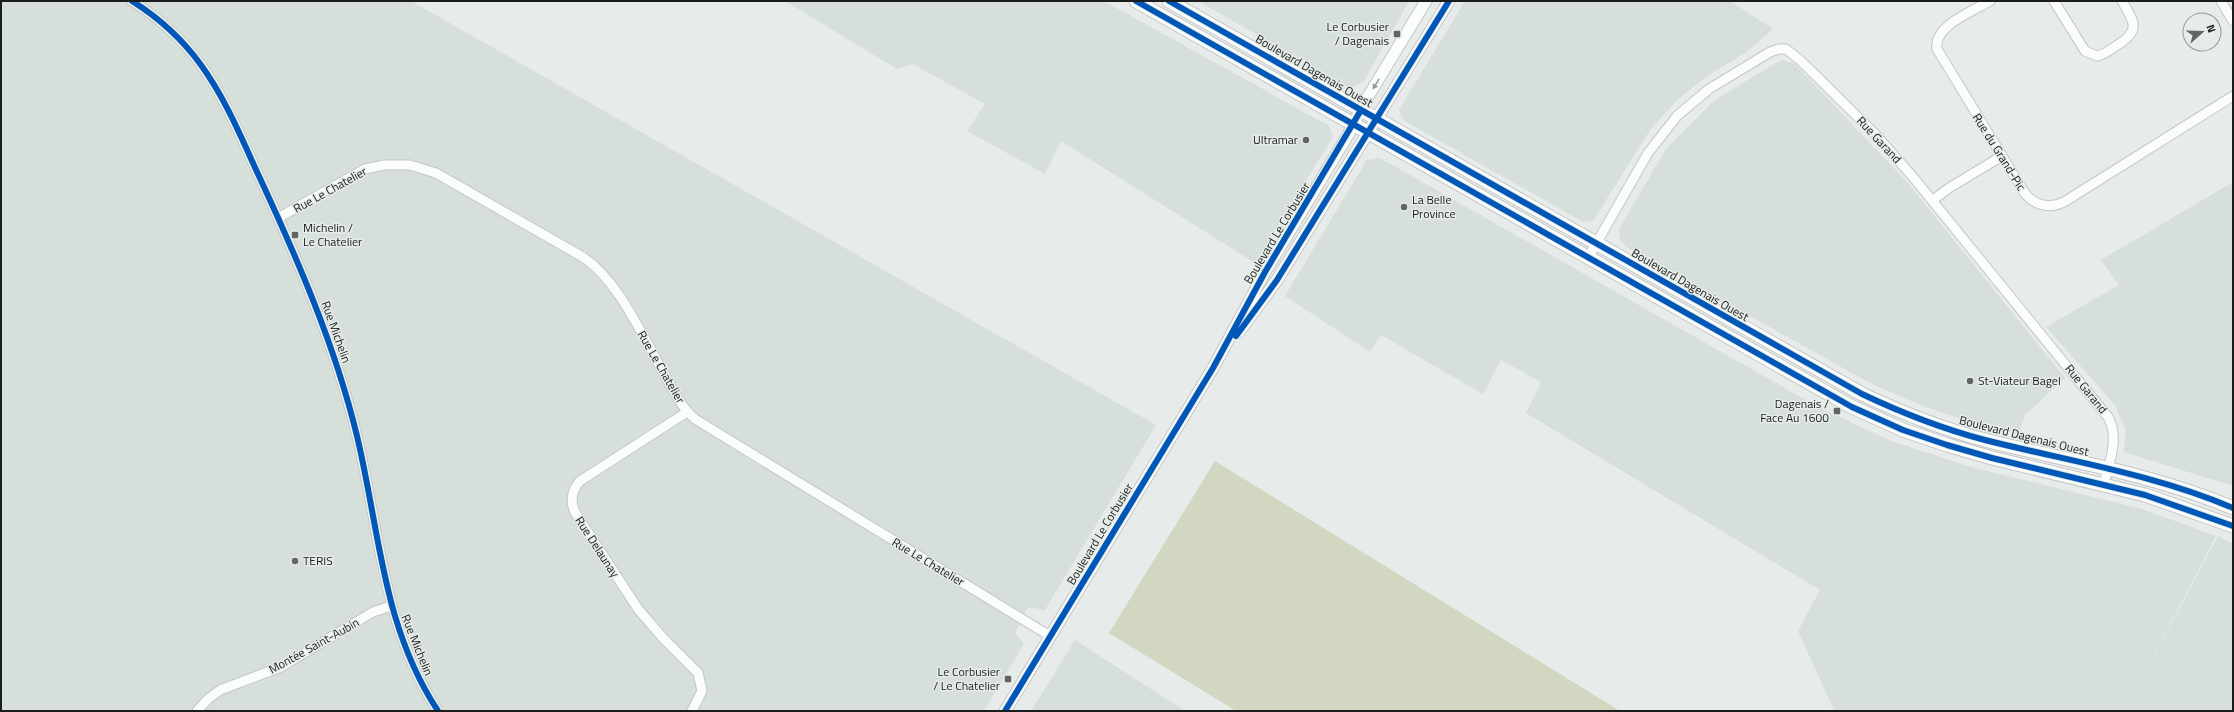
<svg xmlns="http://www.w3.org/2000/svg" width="2234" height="712" font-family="'Titillium Web',sans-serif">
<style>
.built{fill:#d6dfd9}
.green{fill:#d2d7c2}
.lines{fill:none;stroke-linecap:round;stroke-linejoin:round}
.minor-casing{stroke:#c5c7c6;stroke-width:11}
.tertiary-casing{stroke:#c5c7c6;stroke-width:13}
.secondary-casing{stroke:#c5c7c6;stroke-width:15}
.minor{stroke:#fbfcfc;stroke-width:9}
.tertiary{stroke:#fbfcfc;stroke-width:11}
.secondary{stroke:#fbfcfc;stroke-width:13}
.cycleway-casing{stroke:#e6ece8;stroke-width:8}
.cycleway{stroke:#0057b8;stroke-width:6}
.oneway{fill:#969897}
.poi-dot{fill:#626564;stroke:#e6ece8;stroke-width:1.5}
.labels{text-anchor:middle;stroke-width:3;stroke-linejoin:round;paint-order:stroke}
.poi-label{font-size:12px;fill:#1b1d1c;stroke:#e6ece8;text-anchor:end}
.street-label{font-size:12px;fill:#1b1d1c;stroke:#e6ece8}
</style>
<rect width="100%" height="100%" fill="#e7ebe9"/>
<path class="built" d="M1,1H411L1156,425L1045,610L1028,607L1015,633L1024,644L984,711H1Z
M785,1H1104L1329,126L1333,137L1255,263L1061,141L1045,174L967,131L985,104L913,64L897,69Z
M1198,1H1409L1364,81L1350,88Z
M1465,1H1730L1773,29L1745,53L1707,76L1677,100L1650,130L1593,221L1583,222L1403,120L1399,110Z
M1781,60L1794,63L1907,182L2065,378L2025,415L2018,434L1964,420L1918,404L1868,382L1628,248L1620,240L1619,229L1666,149L1715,100Z
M1380,158L1820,408L1891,441L1971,467L2142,509L2216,536L2133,696L2218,536L2233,544V711L1834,710L1798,631L1820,590L1526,413L1541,382L1501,360L1483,394L1381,335L1370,352L1285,296L1367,160Z
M2233,182V486L2124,452L2126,430L2115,405L2046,327L2119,285L2101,260Z
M1075,640L1185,711H1031Z"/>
<path class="green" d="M1215,461L1620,711H1236L1109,633Z"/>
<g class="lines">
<g class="minor-casing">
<path id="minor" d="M132,1C159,18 183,40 201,65C225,98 241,137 258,174C297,258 335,345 357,436C380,532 382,626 438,711
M1990,1C1973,11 1933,26 1937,49L2024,192C2034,206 2050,209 2064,202L2233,96
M2054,1L2085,51L2097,56C2104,55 2110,50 2116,46C2141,31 2135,23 2122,1
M2221,1L2233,21
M1933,200L1949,188L2002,156
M278,218L365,169L384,165H410L436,173L581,256C618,278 644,340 666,377C674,392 682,408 695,419L1050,636
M1588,258L1648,153L1677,116L1709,89L1770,52L1779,49H1786L1800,60L1875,134L1913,177L2108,417C2120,438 2109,463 2104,484
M687,412L580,481C571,491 570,503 576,514L638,609L663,638L698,673L702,691L692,711
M197,711L208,699L220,690L281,667L373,612L391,606"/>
</g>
<g class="tertiary-casing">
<path id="tertiary" d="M1239,332L1277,280L1449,1
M1005,711L1213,368L1265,272L1348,135L1366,100L1426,1"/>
</g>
<g class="secondary-casing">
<path id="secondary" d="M1136,1L1852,407L1903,430L1947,445L1992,458L2145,495L2233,526
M1169,1L1862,394C1902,413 1943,429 1985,440C2068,461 2153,474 2233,508"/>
</g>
<use href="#minor" class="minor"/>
<use href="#tertiary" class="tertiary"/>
<use href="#secondary" class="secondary"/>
<g class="cycleway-casing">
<path id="cycleway" d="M132,1C159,18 183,40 201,65C225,98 241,137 258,174C297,258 335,345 357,436C380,532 382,626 438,711
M1136,1L1852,407L1903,430L1947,445L1992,458L2145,495L2233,526
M1169,1L1862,394C1902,413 1943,429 1985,440C2068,461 2153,474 2233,508
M1236,336L1277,280L1449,1
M1005,711L1213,368L1265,272L1361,110"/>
</g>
<use href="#cycleway" class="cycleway"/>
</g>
<defs><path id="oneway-solid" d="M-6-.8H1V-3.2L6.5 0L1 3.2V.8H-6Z"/></defs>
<use class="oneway" href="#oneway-solid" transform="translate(1376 84) rotate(121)"/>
<g class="poi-dot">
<rect x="1393" y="30" width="8" height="8" rx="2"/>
<circle cx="1306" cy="140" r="4"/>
<circle cx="1404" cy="207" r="4"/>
<rect x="291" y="231" width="8" height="8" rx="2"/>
<circle cx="1970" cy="381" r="4"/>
<rect x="1833" y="407" width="8" height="8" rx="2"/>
<circle cx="295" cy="561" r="4"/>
<rect x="1004" y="675" width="8" height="8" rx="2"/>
</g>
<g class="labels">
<g class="poi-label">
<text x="1389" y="31">Le Corbusier<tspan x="1389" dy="14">/ Dagenais</tspan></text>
<text x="1298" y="144">Ultramar</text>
<text x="1412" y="204" text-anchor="start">La Belle<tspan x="1412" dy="14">Province</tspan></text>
<text x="303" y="232" text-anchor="start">Michelin /<tspan x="303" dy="14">Le Chatelier</tspan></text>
<text x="1978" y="385" text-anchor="start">St-Viateur Bagel</text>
<text x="1829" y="408">Dagenais /<tspan x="1829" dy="14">Face Au 1600</tspan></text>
<text x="303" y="565" text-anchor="start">TERIS</text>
<text x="1000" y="676">Le Corbusier<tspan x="1000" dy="14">/ Le Chatelier</tspan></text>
</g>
<g class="street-label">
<text transform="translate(1314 71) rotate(30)" y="4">Boulevard Dagenais Ouest</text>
<text transform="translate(1879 140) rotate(47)" y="4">Rue Garand</text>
<text transform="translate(1999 152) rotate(58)" y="4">Rue du Grand-Pic</text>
<text transform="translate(330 190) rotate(-29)" y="4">Rue Le Chatelier</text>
<text transform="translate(1277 233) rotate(-59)" y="4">Boulevard Le Corbusier</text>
<text transform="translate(1690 285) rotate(30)" y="4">Boulevard Dagenais Ouest</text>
<text transform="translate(336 332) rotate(70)" y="4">Rue Michelin</text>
<text transform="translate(661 367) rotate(60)" y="4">Rue Le Chatelier</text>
<text transform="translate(2086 389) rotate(51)" y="4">Rue Garand</text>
<text transform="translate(2024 436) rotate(14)" y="4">Boulevard Dagenais Ouest</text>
<text transform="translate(1100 534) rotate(-59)" y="4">Boulevard Le Corbusier</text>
<text transform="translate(597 547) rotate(57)" y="4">Rue Delaunay</text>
<text transform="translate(928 562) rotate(31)" y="4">Rue Le Chatelier</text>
<text transform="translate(417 645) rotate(68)" y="4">Rue Michelin</text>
<text transform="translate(314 646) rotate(-29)" y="4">Montée Saint-Aubin</text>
</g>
</g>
<rect width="2234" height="712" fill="none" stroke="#1b1d1c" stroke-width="4"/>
<g transform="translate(2202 32) rotate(70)"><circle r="19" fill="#e6ece8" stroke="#959996"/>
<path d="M0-3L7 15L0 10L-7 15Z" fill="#626564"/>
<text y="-6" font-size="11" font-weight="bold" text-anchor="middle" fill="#1b1d1c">N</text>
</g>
</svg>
